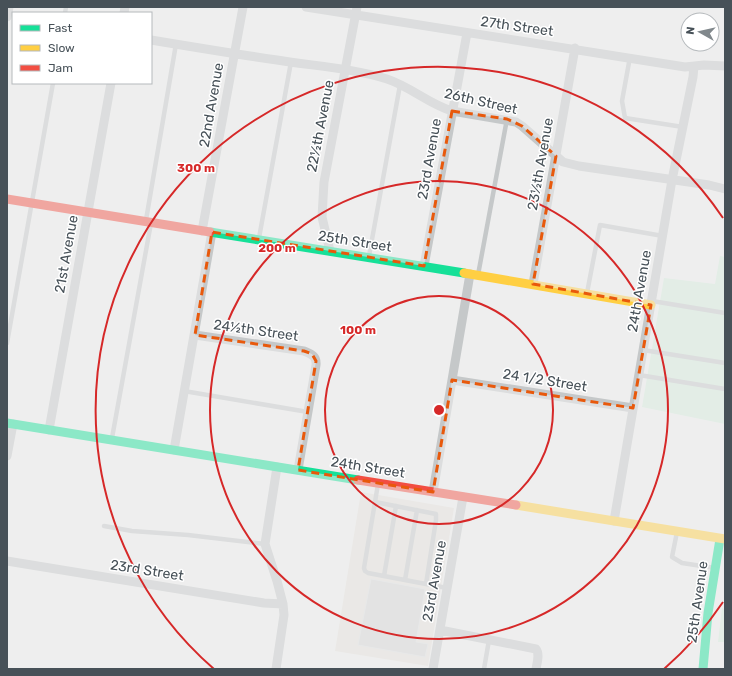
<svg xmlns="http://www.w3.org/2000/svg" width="732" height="676" font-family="Rubik,sans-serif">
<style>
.commercial{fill:#e4e1db}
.green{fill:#d4ecdc}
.building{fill:#d4d5d6;stroke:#dfe0e1}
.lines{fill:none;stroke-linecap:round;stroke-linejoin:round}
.lane{stroke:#c5c8c9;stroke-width:4.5}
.street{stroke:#c5c8c9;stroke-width:9}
.fast{stroke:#16e098;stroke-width:9}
.slow{stroke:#ffcf43;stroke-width:9}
.jam{stroke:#f24e42;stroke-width:9}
.marked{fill:none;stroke:#e8590c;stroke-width:3;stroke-dasharray:8 5;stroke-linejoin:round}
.ring{fill:none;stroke:#d62828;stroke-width:2}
.labels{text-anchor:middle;stroke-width:3;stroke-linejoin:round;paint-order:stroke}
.street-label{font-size:14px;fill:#475158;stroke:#fff}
.centre{fill:#d62828;stroke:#fff;stroke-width:2}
.ring-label{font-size:12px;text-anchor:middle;font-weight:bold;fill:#d62828;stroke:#fff;stroke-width:3;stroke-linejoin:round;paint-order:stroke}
</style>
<rect width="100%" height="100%" fill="#eee"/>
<path class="commercial" d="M361,492L454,508L428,666L335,651Z"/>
<path class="green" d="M720,256L725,257V424L642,407L664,278L715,284Z
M722,608L725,610V642H718Z"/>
<path class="building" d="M371,579L425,589L416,642L428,644L425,657L358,645Z"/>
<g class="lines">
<path class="lane" d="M65,13L66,7
M630,57L622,101L625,118L683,127
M146,220L176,44
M259,238L291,62
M369,256L400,85
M478,275L507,119
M587,293L600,225L663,236
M652,301L725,313
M7,343L53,83
M643,350L725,363
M639,375L725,389
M184,391L308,412
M112,438L151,223
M378,484L364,568L365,571L368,573L447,588
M375,502L436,514V520L426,584
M104,526L132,531L188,535L265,544
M677,532L672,557L682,563L715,568
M384,576L396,506
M405,580L417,510
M484,669L489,640"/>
<path class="street" d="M306,7L685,67L704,65L725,66
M124,13L125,7
M7,17L9,7
M151,40C193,47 235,54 277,60C313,66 352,68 387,79C411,87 429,104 452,111L516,122L522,126L563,162L579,166L709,185L725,189
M202,231L243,7
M330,251L322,217L324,182L357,7
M424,266L467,33
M533,284L575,48
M195,335L304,351C311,354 317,356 316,365L298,470
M452,380L633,408
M49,430L111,83
M174,450L212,232
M7,456L13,424
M433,492L470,274
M614,521L672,180L693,77L694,66
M7,561L264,603L283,604
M440,630L536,649C540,654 537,663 536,669
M276,669L284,615L283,604L277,581L265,544L277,467
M433,669L463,497"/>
<path class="fast" d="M210,232L464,273
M7,423L358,480
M703,669L708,613L720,539"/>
<path class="slow" d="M464,273L651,305
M516,505L725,539"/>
<path class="jam" d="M7,199L210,232
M358,480L516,505"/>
</g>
<path d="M0 0H732V676H0ZM452,111L507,119L522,126L556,156L533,284L651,305L633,408L452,380L433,492L298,470L316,361L312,354L304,351L195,335L212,232L424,266Z" fill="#eee" fill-opacity=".55" fill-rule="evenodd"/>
<path class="marked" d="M452,111L507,119L522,126L556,156L533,284L651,305L633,408L452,380L433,492L298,470L316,361L312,354L304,351L195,335L212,232L424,266Z"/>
<g class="ring">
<circle cx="439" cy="410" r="114"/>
<circle cx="439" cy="410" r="229"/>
<path d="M723 602A343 343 0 0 1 664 669M214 669A343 343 0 1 1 723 218"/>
</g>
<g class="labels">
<g class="street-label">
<text transform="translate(517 26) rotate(8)" y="5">27th Street</text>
<text transform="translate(481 101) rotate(13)" y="5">26th Street</text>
<text transform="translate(211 105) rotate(-80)" y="5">22nd Avenue</text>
<text transform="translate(320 126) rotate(-79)" y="5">22½th Avenue</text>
<text transform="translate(429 159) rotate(-80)" y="5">23rd Avenue</text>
<text transform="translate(540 164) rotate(-80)" y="5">23½th Avenue</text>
<text transform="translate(355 241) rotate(9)" y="5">25th Street</text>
<text transform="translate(66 254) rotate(-80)" y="5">21st Avenue</text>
<text transform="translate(639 291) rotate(-80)" y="5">24th Avenue</text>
<text transform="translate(256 330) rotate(8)" y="5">24½th Street</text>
<text transform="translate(545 380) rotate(9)" y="5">24 1/2 Street</text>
<text transform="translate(368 467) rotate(9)" y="5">24th Street</text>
<text transform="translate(147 570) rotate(9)" y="5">23rd Street</text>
<text transform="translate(434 581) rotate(-80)" y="5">23rd Avenue</text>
<text transform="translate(697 602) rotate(-82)" y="5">25th Avenue</text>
</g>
</g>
<circle cx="439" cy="410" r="6" class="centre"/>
<g class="ring-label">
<text x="196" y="172">300 m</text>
<text x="277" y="252">200 m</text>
<text x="358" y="334">100 m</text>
</g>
<rect width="732" height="676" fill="none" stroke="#475158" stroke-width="16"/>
<rect x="12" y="12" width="140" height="72" fill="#ffffff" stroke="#b5b9bc"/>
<rect x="20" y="25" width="20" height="6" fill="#16e098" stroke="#b5b9bc"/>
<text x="48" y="32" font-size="12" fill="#475158">Fast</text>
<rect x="20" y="45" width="20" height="6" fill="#ffcf43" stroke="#b5b9bc"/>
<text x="48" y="52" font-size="12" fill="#475158">Slow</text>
<rect x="20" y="65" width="20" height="6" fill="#f24e42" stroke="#b5b9bc"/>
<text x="48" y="72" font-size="12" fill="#475158">Jam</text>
<g transform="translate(700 32) rotate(278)"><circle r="19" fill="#ffffff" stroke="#b5b9bc"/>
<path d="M0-3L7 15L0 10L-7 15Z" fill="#81888c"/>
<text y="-6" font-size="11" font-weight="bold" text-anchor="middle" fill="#475158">N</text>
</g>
</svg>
